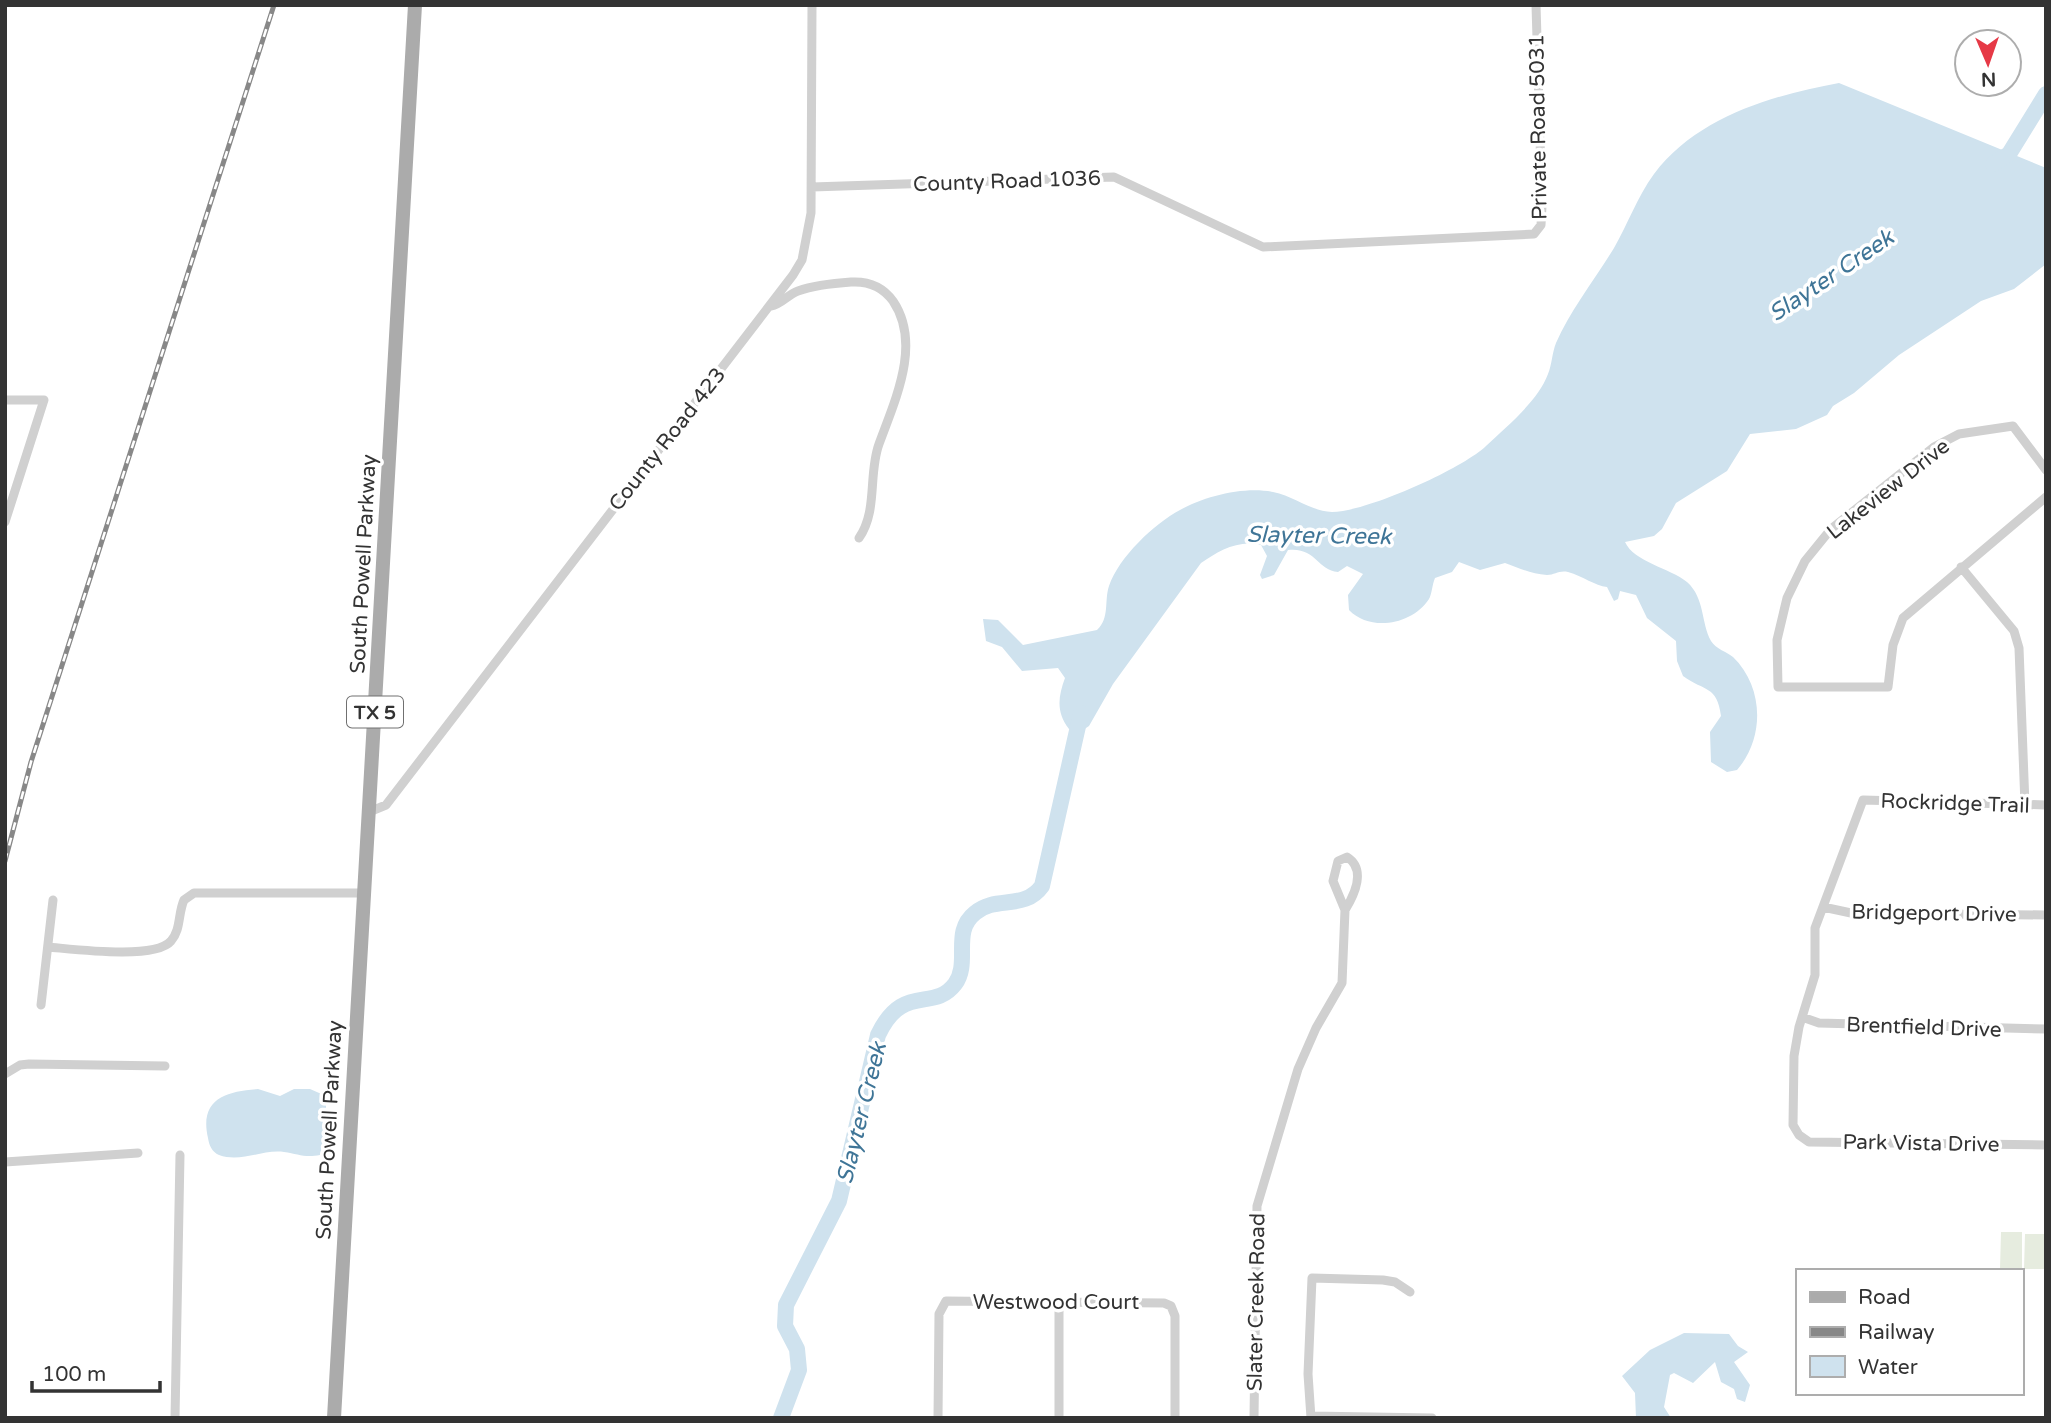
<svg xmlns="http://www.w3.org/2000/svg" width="2051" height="1423" font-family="'Varela Round',sans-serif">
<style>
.green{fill:#e6ecdf}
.water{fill:#cfe2ee}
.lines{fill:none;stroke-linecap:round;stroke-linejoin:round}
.river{stroke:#cfe2ee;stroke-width:16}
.street{stroke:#d0d0d0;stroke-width:9}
.primary{stroke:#ababab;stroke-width:14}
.rail-casing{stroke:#888;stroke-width:5}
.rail{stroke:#fff;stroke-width:2.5;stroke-dasharray:8;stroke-linecap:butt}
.labels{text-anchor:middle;stroke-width:7;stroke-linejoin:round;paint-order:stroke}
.shield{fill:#fff;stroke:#707070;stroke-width:2}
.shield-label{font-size:19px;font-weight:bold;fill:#333}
.street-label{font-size:21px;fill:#333;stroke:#fff}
.water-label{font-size:23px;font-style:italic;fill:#3f7597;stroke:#fff}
</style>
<rect width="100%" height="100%" fill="#fff"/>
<path class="green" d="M2001,1232H2022V1269H2000Z
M2025,1234H2045V1269H2024Z"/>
<path class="water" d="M1839,83L2046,168V264L2014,289L1981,301L1899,355L1854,393L1833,406L1827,415L1796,429L1750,434L1727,471L1676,503L1662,529L1654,536L1625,542C1634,562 1670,568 1687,582C1705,598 1701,623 1711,641C1716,649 1727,652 1733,657C1764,687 1765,738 1737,770L1727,772L1711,762L1710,732L1721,716C1717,685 1705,692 1683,676L1677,661L1676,641L1647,618L1636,595L1620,591L1618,599L1614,601L1607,587C1595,586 1583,576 1568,572C1559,570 1555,575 1547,575C1531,574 1519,568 1505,563L1480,570L1459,562L1452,572L1435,578C1432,585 1432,594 1429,599C1412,625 1370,632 1349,610L1348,595L1363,574L1347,566L1338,572C1317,570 1316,547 1288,550L1274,575L1262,579L1260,575L1267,556L1261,545C1239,539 1218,551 1201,563L1113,684L1089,726L1083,730L1069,729C1056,712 1058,697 1065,678L1058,668L1022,671L1002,647L986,641L983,619L998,620L1023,645L1097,630C1110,618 1104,601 1109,586C1119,557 1154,524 1180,510C1205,496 1245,486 1273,492C1294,496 1310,511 1332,512C1366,512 1462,469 1486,446C1507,426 1538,401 1548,374C1552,364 1552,353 1556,343C1570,311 1595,279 1614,248C1628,224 1637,197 1654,174C1697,117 1773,95 1839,83Z
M258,1089L280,1096L294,1089H310L326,1096V1127L320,1155C305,1158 298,1154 284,1152C263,1149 241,1163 219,1155C212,1152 209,1145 208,1138C199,1099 226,1091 258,1089Z
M1684,1333L1729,1334L1738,1346L1748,1352L1734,1362L1750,1385L1745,1402L1737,1399L1734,1389L1721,1382L1715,1362L1693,1383L1674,1373L1670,1375L1664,1407L1671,1418H1636L1635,1393L1622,1376L1650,1350Z"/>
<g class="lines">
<path class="river" d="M1993,164L2009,154L2046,94
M781,1418L799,1370L797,1349L785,1326L786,1305L839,1201L878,1035C903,982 933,1013 955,984C971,962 951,932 975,913C996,895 1024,911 1042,886L1081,713"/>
<path class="street" d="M812,187L1114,177L1263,247L1534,234L1541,225L1542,206L1536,5
M771,306C782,304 787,295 798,291C812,286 836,283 851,282C868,281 883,287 893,301C922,344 895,400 879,444C868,474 878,511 859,538
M5,400H44L5,522
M2046,470L2013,426L1959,434L1934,447L1831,529L1805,561L1787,598L1777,640L1778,687H1888L1893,645L1903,618L2046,497
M1961,567L2014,631L2019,648L2025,805
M2046,805L1863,800L1815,928V975L1799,1027L1794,1056L1793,1125L1799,1135L1809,1142L2046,1145
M369,812L386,805L793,275L802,260L811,213L812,5
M1823,907L1851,913L2046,915
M48,947C73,949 155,960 171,941C181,930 178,913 184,900L194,893H365
M41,1005L53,900
M1802,1017L1819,1023L2046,1029
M5,1074L20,1065L29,1064L165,1066
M5,1162L138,1153
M1311,1416L1432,1418
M175,1418L180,1155
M938,1418L939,1314L946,1301L1164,1303L1171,1306L1175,1316V1418
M1059,1418V1302
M1254,1418L1257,1206L1298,1069L1316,1028L1342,983L1345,910L1333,881L1338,861L1347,857C1366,869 1355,894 1345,910
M1311,1418L1308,1374L1312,1278L1383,1280L1395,1282L1410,1292"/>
<path class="primary" d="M334,1418L415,5"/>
<g class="rail-casing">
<path id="rail" d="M5,861L31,762L274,5"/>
</g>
<use href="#rail" class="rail"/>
</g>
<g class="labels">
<rect class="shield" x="347" y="696.5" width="56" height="31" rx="5"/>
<g class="shield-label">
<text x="375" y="719">TX 5</text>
</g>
<g class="street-label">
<text transform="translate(1538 127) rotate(-91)" y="7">Private Road 5031</text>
<text transform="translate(1007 181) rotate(-2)" y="7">County Road 1036</text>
<text transform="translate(667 439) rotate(-52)" y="7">County Road 423</text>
<text transform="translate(1888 489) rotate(-38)" y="7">Lakeview Drive</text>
<text transform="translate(363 564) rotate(-87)" y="7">South Powell Parkway</text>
<text transform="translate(1955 803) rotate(2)" y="7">Rockridge Trail</text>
<text transform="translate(1934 913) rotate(1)" y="7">Bridgeport Drive</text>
<text transform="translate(1924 1027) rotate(2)" y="7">Brentfield Drive</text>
<text transform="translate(329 1130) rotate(-87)" y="7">South Powell Parkway</text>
<text transform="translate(1921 1143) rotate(1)" y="7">Park Vista Drive</text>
<text x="1056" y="1309">Westwood Court</text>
<text transform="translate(1256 1302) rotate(-89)" y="7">Slater Creek Road</text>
</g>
<g class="water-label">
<text transform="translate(1831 275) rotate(-34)" y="8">Slayter Creek</text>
<text transform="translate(1319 535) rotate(1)" y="8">Slayter Creek</text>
<text transform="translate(861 1113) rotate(-76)" y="8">Slayter Creek</text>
</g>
</g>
<rect width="2051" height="1423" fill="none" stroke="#333333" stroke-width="14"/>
<rect x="1796" y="1269" width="228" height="126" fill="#ffffff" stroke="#adadad" stroke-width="2"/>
<rect x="1810" y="1292" width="35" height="10" fill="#ababab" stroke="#adadad" stroke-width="2"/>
<text x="1858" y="1304" font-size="21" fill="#333333">Road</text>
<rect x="1810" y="1327" width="35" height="10" fill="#888888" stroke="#adadad" stroke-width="2"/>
<text x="1858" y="1339" font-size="21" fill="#333333">Railway</text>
<rect x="1810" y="1356" width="35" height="21" fill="#cfe2ee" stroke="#adadad" stroke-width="2"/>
<text x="1858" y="1374" font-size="21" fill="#333333">Water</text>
<g transform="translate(1988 63) rotate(178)"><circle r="33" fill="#ffffff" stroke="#adadad" stroke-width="2"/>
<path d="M0-5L12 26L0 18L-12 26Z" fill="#e63946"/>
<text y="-10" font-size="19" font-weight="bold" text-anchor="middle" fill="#333333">N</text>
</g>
<path d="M32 1381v10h128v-10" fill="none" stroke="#333333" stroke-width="3.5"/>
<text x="42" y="1381" font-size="21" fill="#333333" stroke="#ffffff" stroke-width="5" paint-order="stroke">100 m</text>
</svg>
